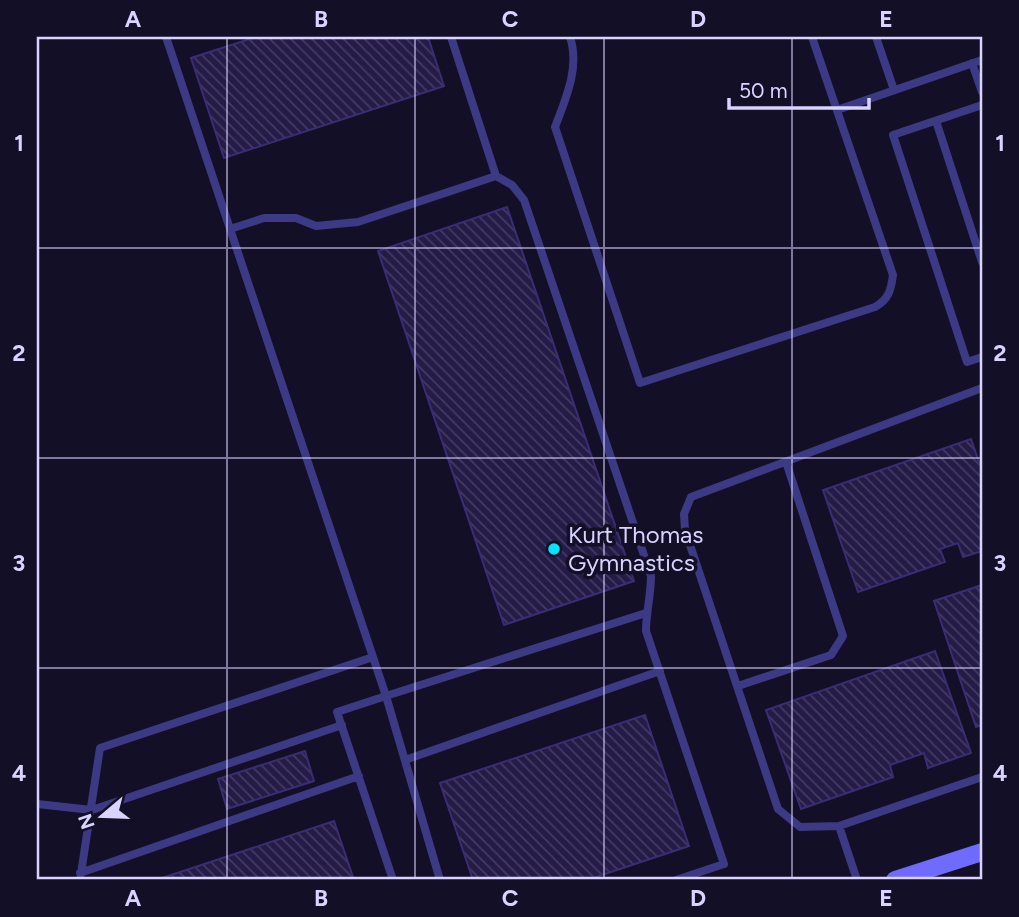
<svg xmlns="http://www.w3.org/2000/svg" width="1019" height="917" font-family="Figtree,sans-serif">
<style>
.building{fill:url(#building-back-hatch);stroke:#3b2d73;stroke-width:2}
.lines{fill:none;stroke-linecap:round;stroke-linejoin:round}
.lane{stroke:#3d3a85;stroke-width:8}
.secondary{stroke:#6f6bff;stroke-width:18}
.grid{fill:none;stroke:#d9d4ff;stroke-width:2;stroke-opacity:0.55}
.poi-dot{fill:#00e5ff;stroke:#130f26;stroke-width:2.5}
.labels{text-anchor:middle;stroke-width:7;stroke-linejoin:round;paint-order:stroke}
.poi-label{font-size:24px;fill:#d9d4ff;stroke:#130f26;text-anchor:start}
.neatline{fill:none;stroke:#d9d4ff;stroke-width:2.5}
.grid-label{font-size:23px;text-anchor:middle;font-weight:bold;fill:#d9d4ff}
</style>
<defs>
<pattern id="building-back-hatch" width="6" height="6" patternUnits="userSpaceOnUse" patternTransform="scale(1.75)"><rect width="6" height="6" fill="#241b47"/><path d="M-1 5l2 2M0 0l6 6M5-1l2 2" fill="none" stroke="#433b63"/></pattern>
</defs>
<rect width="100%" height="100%" fill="#130f26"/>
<path class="building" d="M256,37H428L444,86L224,158L191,58Z
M507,207L634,581L504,625L378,251Z
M971,439L982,471V551L963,557L958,543L940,549L945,562L858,592L823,490Z
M982,585V725L976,727L934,601Z
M935,651L971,753L928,768L924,753L890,765L893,777L801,809L766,710Z
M645,715L689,846L587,880H473L440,783Z
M305,751L314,781L227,809L218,779Z
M334,821L354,880H156Z"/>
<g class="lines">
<path class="lane" d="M166,37L386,696L337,712L393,880
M570,37C580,67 566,98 555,127L640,383L875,307C889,299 891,290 893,275L812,37
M876,37L894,90
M972,63L982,92
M982,105L893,135L967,362L982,357
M837,110L982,60
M936,121L982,262
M496,176L512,185L524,200L651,576C651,595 646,612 646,631L724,864L676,880
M230,229L264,218H296L316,226L358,222L496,176L451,37
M738,686L831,655L843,636L786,462
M405,760L660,671
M37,804L92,810L342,725
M839,826L800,827L778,809L685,530L684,514L691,497L982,388
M80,873L359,776
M80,880L100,748L373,657
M440,880L386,696L646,613
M857,880L839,826L982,777"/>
<path class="secondary" d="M895,880L982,852"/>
</g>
<path class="grid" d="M227,37V880M415,37V880M604,37V880M792,37V880M37,248H982M37,458H982M37,668H982"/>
<circle class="poi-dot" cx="554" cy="549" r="7"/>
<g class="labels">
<g class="poi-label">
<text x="568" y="543">Kurt Thomas<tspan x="568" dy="28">Gymnastics</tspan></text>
</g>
</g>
<rect width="1019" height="917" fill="none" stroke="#130f26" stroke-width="77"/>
<g transform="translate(102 816) rotate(251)" stroke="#130f26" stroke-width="5" paint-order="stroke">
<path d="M0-5L12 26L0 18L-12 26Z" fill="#d9d4ff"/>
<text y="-10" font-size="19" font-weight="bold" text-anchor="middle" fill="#d9d4ff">N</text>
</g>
<path d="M729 98v10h140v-10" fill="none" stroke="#d9d4ff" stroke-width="3.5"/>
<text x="739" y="98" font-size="21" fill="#d9d4ff" stroke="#130f26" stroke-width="5" paint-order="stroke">50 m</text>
<rect x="38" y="38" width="943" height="840" class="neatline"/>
<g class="grid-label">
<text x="133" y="27">A</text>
<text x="321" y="27">B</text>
<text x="510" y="27">C</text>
<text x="698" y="27">D</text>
<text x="886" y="27">E</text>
<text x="19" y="151">1</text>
<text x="1000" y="151">1</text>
<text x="19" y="361">2</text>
<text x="1000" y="361">2</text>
<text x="19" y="571">3</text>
<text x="1000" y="571">3</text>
<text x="19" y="781">4</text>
<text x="1000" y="781">4</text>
<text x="133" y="906">A</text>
<text x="321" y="906">B</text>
<text x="510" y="906">C</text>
<text x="698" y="906">D</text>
<text x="886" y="906">E</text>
</g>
</svg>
